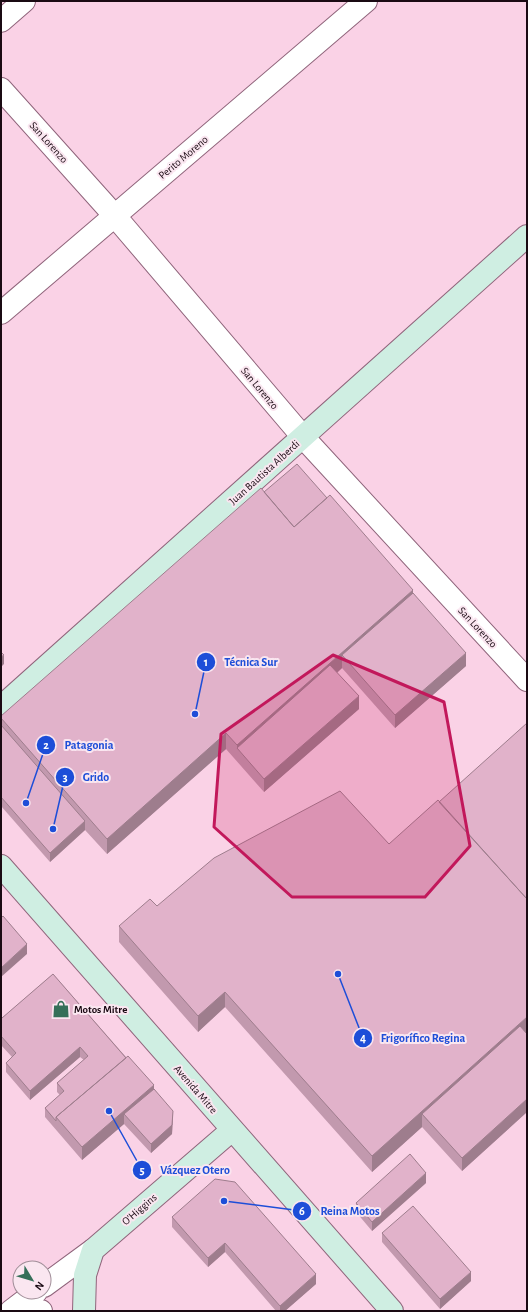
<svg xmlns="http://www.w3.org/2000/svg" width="528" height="1312" font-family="'Alegreya Sans',sans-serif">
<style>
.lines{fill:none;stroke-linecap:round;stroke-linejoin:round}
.street-casing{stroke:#8f647b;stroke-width:24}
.secondary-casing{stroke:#8f647b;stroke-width:24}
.street{stroke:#fff;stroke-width:22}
.secondary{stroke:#cfeee2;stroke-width:22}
.wall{fill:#c299ae}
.shaded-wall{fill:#9e7d8d}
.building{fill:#e1b2ca;stroke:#9e7d8d}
.marked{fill:#c2185b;fill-opacity:0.2;stroke:#c2185b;stroke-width:3;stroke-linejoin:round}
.labels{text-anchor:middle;stroke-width:4;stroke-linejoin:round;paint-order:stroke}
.street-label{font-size:11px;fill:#1a0a13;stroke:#fae6f0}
.poi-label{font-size:11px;font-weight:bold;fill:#1a0a13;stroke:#fae6f0;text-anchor:start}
.leader{fill:none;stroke:#1d4ed8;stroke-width:1.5}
.callout-dot{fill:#1d4ed8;stroke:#fae6f0;stroke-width:1.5}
.mark-label{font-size:12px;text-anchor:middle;font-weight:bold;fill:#fff}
.callout-label{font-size:12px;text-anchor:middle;font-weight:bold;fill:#1d4ed8;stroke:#fae6f0;stroke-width:4;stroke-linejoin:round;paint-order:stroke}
</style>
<rect width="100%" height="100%" fill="#fad2e6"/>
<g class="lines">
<g class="street-casing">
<path id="street" d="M1,21L24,1
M1,89L114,215L303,437L527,680
M1,313L366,1
M44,1286L93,1250
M19,1305L41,1311
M11,1311L36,1292"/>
</g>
<g class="secondary-casing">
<path id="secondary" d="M1,707L527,236
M1,866L392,1311
M84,1311L85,1275L93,1250L232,1130"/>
</g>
<use href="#street" class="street"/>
<use href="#secondary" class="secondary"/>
</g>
<path class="wall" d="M264,492L327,498L413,593L466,666L395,728L342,668L337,673L359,709L264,792L226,749L107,854L85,830L50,862L1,806V716Z
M157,906L526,1033L527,1034V1112L462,1171L422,1127L372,1172L225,1007L198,1032L119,942V926Z
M53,974L154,1089L173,1120L172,1134L151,1153L124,1124L82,1160L45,1117V1108L60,1095L57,1092V1083L84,1060L80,1057L30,1100L6,1072V1063L12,1057L1,1045V1016L2,1018Z
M426,1183L372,1231L356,1212V1203Z
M172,1217L316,1284L285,1311H276L225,1252L208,1267L172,1227Z
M382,1233L471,1281L440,1309L382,1242Z"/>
<path class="shaded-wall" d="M413,590V606L342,655V668L244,755L237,748V745Z
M466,653V666L395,728V715Z
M4,655V664L1,667V657Z
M359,696V709L264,792V779Z
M226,733V749L107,854V839Z
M85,821V830L50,862V853Z
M27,944V954L1,977V968Z
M225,992V1007L198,1032V1016Z
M527,1017V1032L428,1121L422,1114V1127L372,1172V1156Z
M80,1047V1057L30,1100V1091Z
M154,1085V1098L124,1114V1124L82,1160V1147Z
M527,1099V1112L462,1171V1158Z
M173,1111L172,1134L151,1153V1144Z
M426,1173V1183L372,1231V1222Z
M225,1243V1252L208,1267V1258Z
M471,1272V1281L440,1309V1299Z
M316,1274V1284L285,1311H280V1306Z"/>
<path class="building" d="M297,464L327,498L294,527L264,492Z
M261,488L294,527L330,495L413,590L237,745L226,733L107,839L1,718V716Z
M413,593L466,653L395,715L342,655Z
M1,652L4,655L1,657Z
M330,665L359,696L264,779L237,748Z
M527,723V899L439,802Z
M1,725L85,821L50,853L1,797Z
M340,791L389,844L438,800L527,899V1017L372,1156L225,992L198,1016L119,926L150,899L157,906L214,858Z
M3,916L27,944L1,968V918Z
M53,974L126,1058L56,1117V1121L45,1108L64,1091L57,1083L88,1056L80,1047L30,1091L6,1063L16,1053L1,1036V1016L2,1018Z
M520,1026L527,1034V1099L462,1158L422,1114Z
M128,1056L154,1085L82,1147L56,1117Z
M154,1089L173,1111L172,1125L151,1144L124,1114Z
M410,1154L426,1173L372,1222L356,1203Z
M215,1179L235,1182L316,1274L280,1306L225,1243L208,1258L172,1217Z
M413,1206L471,1272L440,1299L382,1233Z"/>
<path class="marked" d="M333,655L444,702L470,846L425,897H292L214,827L221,734Z"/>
<defs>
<g id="shop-bare" transform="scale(1.38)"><path d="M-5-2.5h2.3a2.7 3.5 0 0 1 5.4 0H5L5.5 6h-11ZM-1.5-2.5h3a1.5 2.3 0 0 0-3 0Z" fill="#356f59" stroke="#fae6f0" stroke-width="2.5" paint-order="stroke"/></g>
</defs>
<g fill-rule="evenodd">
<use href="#shop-bare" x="61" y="1009"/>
</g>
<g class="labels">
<g class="street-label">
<text transform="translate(49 142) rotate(48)" y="4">San Lorenzo</text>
<text transform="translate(183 157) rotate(-40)" y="4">Perito Moreno</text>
<text transform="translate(260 388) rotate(50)" y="4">San Lorenzo</text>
<text transform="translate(264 472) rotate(-42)" y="4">Juan Bautista Alberdi</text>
<text transform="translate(478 627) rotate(47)" y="4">San Lorenzo</text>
<text transform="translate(196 1089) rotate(49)" y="4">Avenida Mitre</text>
<text transform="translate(139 1209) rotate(-41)" y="4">O'Higgins</text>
</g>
<g class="poi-label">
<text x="74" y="1013">Motos Mitre</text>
</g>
</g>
<path class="leader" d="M195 714L206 662M26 803L46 745M53 829L65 777M338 974L363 1038M109 1111L142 1170M224 1201L302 1211"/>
<g class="callout-dot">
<circle cx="195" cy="714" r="4"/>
<circle cx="26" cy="803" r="4"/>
<circle cx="53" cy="829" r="4"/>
<circle cx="338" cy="974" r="4"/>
<circle cx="109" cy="1111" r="4"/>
<circle cx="224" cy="1201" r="4"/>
<circle cx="206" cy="662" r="10"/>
<circle cx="46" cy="745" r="10"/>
<circle cx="65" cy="777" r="10"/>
<circle cx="363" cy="1038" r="10"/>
<circle cx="142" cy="1170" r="10"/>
<circle cx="302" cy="1211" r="10"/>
</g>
<g class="mark-label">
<text x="206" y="666">1</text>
<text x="46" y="749">2</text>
<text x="65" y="781">3</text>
<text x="363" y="1042">4</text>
<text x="142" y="1174">5</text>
<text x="302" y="1215">6</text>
</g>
<g class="callout-label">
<text x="251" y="666">Técnica Sur</text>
<text x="89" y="749">Patagonia</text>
<text x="96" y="781">Grido</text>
<text x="423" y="1042">Frigorífico Regina</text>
<text x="195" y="1174">Vázquez Otero</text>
<text x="350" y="1215">Reina Motos</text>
</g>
<rect width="528" height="1312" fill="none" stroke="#1a0a13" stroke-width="4"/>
<g transform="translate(32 1280) rotate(128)"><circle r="19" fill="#fae6f0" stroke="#a08e98"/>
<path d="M0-3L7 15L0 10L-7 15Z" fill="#356f59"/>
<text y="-6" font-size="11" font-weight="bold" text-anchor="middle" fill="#1a0a13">N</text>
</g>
</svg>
